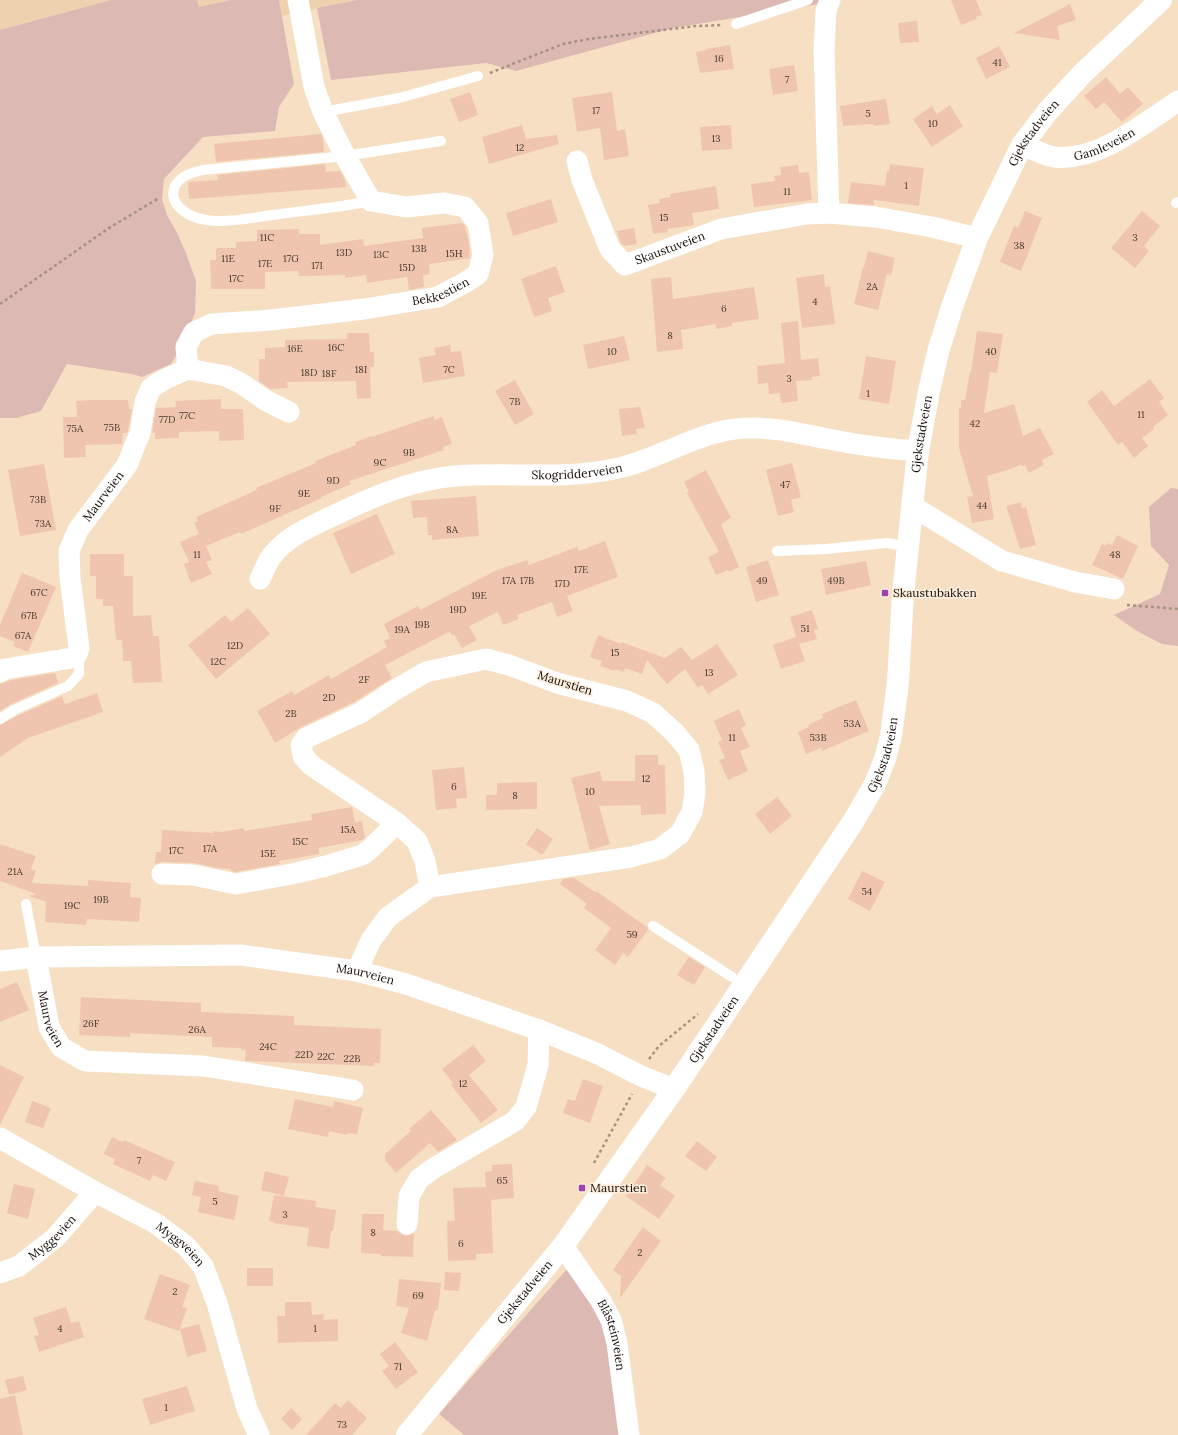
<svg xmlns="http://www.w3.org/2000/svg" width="1178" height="1435" font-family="Lora,serif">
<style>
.built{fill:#eed2b0}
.green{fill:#ddb9b4}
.building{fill:#efc5af}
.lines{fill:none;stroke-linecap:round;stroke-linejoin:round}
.path{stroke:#a6937f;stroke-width:2.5;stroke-dasharray:3 3;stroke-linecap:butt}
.lane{stroke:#fff;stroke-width:10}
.street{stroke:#fff;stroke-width:21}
.secondary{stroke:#fff;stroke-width:22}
.poi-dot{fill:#9c44b1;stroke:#fdeedd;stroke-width:1.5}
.labels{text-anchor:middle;stroke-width:3;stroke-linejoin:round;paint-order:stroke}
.number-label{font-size:10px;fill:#4a3a2e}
.street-label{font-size:12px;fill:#130b03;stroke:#fdeedd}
.poi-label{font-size:12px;fill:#130b03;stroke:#fdeedd;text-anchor:start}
</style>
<rect width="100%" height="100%" fill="#f7dfc3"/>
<path class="built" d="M0,0H111L0,30Z
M197,0H231L199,7Z
M279,0H357L282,16Z"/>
<path class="green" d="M111,0H197L199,7L231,0H279L294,84L279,107L275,131L203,137L164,179L162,199L167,215L177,233L186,253L196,281L195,313L181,347L171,364L142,377L132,374L67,364L41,411L16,418H0V30Z
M357,0H826L819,4L673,28L516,71L486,63L331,80L317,8Z
M1171,488L1178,489V646L1162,644L1137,631L1114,615L1160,594L1169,565L1151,546L1149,507Z
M567,1269L594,1300L609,1337L620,1435H464L439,1414Z"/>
<path class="building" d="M951,0H976L982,15L976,17L977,19L961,25Z
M1070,4L1076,20L1057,26L1060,40L1014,33Z
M917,21L919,42L900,43L898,23Z
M730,45L734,69L700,73L696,52L707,50L706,49Z
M999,46L1010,67L986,79L976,58Z
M794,65L798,91L773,95L769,69Z
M1106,77L1120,94L1128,87L1143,104L1122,122L1104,102L1096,109L1084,96Z
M470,92L478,115L459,122L450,99Z
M612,92L617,131L625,129L629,156L604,160L600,128L577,132L572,98Z
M886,99L890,124L874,126L873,124L843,126L840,106Z
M950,105L963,126L932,147L913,119L932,106L937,114Z
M522,125L526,139L557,135L559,144L489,164L482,137Z
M731,125L732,149L702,151L700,127Z
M321,134L323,139L324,152L216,162L214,144Z
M325,164L326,172L340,171L345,180L346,187L189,199L188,182L218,180L217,175Z
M890,164L924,168L919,206L874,200V205L848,203L851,182L885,186L887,171H889Z
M798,165L799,173L809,172L812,200L754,207L751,184L775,181L774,176L781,175L780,167Z
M716,186L719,209L692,213L694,225L667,229L668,232L653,234L648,205L660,203L659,199L671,197L670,194Z
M551,199L558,222L513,236L506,213Z
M1025,211L1042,218L1021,271L1000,262L1014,226L1018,228Z
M1142,211L1160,226L1144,246L1149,251L1135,268L1111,248Z
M462,223L465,226L466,233H467L470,252H469L470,258L429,264L430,274L423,275L424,287L409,290L407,277L367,283L366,275L345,278V275L299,276L298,271L265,272V289H211L210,260H216V248H236V242L257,241V230L299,229V234H320V245L363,239L364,246L423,238L422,228Z
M634,228L637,244L624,246L620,242L617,231Z
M868,251L895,258L891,275L887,274L878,310L854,304L863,267H864Z
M556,266L565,292L548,298L552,311L534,317L521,279Z
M824,274L825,287L830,286L835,324L802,328L796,278Z
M671,277L673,299L754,287L759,319L732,323V326L716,329V324L681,330L683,349L657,352L651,279Z
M798,321L801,360L818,358L820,376L812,377V380L796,381L798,401L781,403L780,393L769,394L768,383L758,384L757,366L785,363L781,323Z
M977,331L1003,334L997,373L990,372L984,413L1014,404L1023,436L1040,428L1054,454L1042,460L1044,465L1029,473L1025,465L1022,466L1021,464L1014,468L987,476L994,519L972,523L967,497L973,496L959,448V408H961V400H965L970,372H971Z
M347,333H369L370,352H374V367H370L371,398L357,399L356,381L287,382L288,388L270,389L259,381V359H265V348L285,347V340L347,339Z
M624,336L630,360L588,369L583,345Z
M450,345L451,352L461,351L465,376L423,383L419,358L436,355L434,348Z
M866,356L896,361L889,404L859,399Z
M1150,379L1164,398L1159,402L1168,415L1153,427L1154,429L1142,438L1148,446L1134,458L1122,442L1118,445L1087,402L1102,390L1114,406Z
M515,380L534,414L515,425L495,391Z
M221,399V409H243L244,440L219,441V431L179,432V438L155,439V432L152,433L156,408L176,407L175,401Z
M91,400H128L129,409H132L128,430L127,433H123L122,444L85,445L86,457L64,458L63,417H77L76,401Z
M640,407L645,428L636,429L637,434L622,436L619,409Z
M433,416L435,420L442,417L452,444L443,447L444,450L349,481L351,484L321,497L322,498L241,534L240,532L206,546L212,560L206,562L212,574L191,583L184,564L189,562L180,542L199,534L194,523L198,521L196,517L257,490L256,488L316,463L315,461L356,445L355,442L372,436V437Z
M792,463L801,497L791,500L794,512L778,516L766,470Z
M44,464L56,530L20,536L8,470Z
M706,470L731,518L721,524L739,567L729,572L728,570L716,575L708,557L719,552L687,493L689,492L684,482Z
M476,496L479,536L432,540V535H428L427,517L413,518L411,501Z
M1021,502L1022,508L1026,507L1036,545L1020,549L1006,506Z
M377,514L395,554L351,574L333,533Z
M1117,535L1138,546L1123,579L1092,565L1102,544L1106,546L1108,543L1112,545Z
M605,541L618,577L567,596L573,611L557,617L552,602L517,615L519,619L503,625L498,612L469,626L477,640L462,648L454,634L452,635L450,632L441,636L385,665L392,678L354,702L301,727L275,743L257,711L292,691L294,695L329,675L331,679L387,647L384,641L390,638L384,624L418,606L420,610L495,571L527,560L529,565L577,547L579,551Z
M90,554H124V576H133V616L151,615L153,636H159L162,682L133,683L131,661H123L122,640H116L113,606H103V599H96V576H90Z
M768,560L779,595L756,602L746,567Z
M866,561L871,585L826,595L821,569Z
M22,573L56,587L28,652L13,646L15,642L0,636V625Z
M248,608L270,634L216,679L188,645L225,615L231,622Z
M812,610L818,629L814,630L817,639L799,644L805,661L781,669L773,645L796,637L790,617Z
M598,635L621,644V642L665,658L681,647L692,660L717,644L738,675L708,694L702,685L698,688L685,669L667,684L647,660L642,674L625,668L624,672L615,669V671L600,666L602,661L590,657Z
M55,673L58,683L11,704L0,711V684L11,680Z
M97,693L103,712L28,738L0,757V725L17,716L62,696L65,704Z
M856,700L869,731L822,751L821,748L806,754L798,732L809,727L808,725L823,718L822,714Z
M739,709L746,725L741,728L750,747L740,751L748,771L728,780L719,760L725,758L718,742L722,740L714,721Z
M635,755H658V765H665L666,814L641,815V805L599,806L610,844L590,850L571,778L600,771L602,781H635Z
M464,767L467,798L456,799L457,808L436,810L432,770Z
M537,782V809L486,810V795H497V783Z
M777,797L792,816L770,834L755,814Z
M352,807L355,822L362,821L365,838L362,840L319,848V854L279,861L280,864L236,872L231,871V869L218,868L194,863L162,862L155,864L156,852H161L162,830L213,833V831L222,832L244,828V831L312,820L311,814Z
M537,828L553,839L542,855L526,844Z
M0,844L36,856L31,869L36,871L32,883L88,886V880L131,883L130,897L141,898L139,922L87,919L86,925L45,922L46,902L29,896L36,894L0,881Z
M862,871L885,882L870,911L848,899Z
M574,878L595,892L596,891L647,927L648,930L628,957L623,953L615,965L595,950L611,928L584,908L587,904L560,884L563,879Z
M689,957L705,967L694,985L677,975Z
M17,982L29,1010L0,1022V989Z
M81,997L201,1003V1012L294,1016V1025L381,1029L380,1063H374V1066L249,1061H245L246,1050H241V1048L212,1047V1037L130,1033V1037L79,1035Z
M473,1045L486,1061L469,1075L498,1110L481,1123L451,1085L453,1083L442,1069Z
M0,1065L24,1077L0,1125Z
M583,1079L603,1086L590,1123L563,1113L568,1099L575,1101Z
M295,1099L333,1107L334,1101L363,1108L357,1134L347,1133V1135L329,1131L328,1137L288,1129Z
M32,1101L51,1108L43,1128L25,1122Z
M431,1110L457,1140L438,1152L430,1143L396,1173L385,1160V1154L411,1131L409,1129Z
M112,1137L123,1142L124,1140L175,1162L166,1181L153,1175L150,1181L113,1164L115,1159L104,1154Z
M697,1141L717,1157L706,1171L685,1156Z
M512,1164L514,1198L491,1200L493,1253L476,1254V1260L448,1261L447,1221H455L453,1188L486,1187L485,1172L492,1171V1165Z
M647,1165L666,1178L660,1185L675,1196L659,1219L626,1196Z
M265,1171L289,1177L284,1196L261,1190Z
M195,1181L219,1186L218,1191L239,1196L234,1220L198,1212L201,1197L192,1195Z
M14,1184L35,1189L28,1219L7,1213Z
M274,1195L316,1201L315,1207L336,1210L333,1231H331L329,1249L307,1246L309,1228L273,1223L274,1222L269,1221Z
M362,1214H384L383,1230L397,1231L401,1234L406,1236L414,1233L413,1257L381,1256V1254L361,1253Z
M643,1227L661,1241L620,1298L621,1276L613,1270Z
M247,1268H273V1286H247Z
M445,1272L461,1273L459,1291L444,1290Z
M160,1274L190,1285L182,1307L187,1308L179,1331L144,1319Z
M399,1279L441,1283L438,1310H435L427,1341L401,1333L409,1308L396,1306Z
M285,1302H311L312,1315L324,1314L323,1320L338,1319V1341L278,1343L277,1316H285Z
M66,1307L71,1323L79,1321L84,1337L39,1352L34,1336L39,1335L33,1318Z
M199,1324L207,1351L187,1357L180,1329Z
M395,1342L418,1372L396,1389L382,1371L389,1366L380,1354Z
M23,1376L27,1390L9,1395L5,1380Z
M187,1386L195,1411L150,1425L142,1399Z
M15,1395L23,1435H0V1399Z
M348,1400L367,1418L352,1435H306L335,1403L341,1408Z
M291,1408L302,1419L292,1430L281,1419Z"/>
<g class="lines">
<path class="path" d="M490,73L563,44L589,39L696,26L723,25
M0,304L109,228L159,198
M1127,605L1178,609
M649,1059L659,1046L698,1014
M594,1163L632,1094"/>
<path class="lane" d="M736,24L808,0
M323,112L399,98L478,76
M371,201C341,207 311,210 280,214C250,217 202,232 178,206C173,200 172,193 175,186C181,175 192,173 203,170L345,156L441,141
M1176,203L1178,202
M777,551L826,549L887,543L908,547
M0,719L14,710L68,686L79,674V652
M26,904L36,957
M653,926L732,977"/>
<g class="street">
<path id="s1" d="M1022,145C1032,149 1044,155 1054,157C1098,162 1143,124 1178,101"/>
<path id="s2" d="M577,161L582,180L610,249L625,265L721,229L807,214L829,213L875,217L932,227L977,238"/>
<path d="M829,213L824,50L826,11L830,0"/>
<path id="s3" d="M289,412L265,400L242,384L226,376L188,369L186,347L194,332L212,324L271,320L364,309L438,297L466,282L478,274L483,255L478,223L465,207L444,203L406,207L371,201L345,156L323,112L314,87L298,0"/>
<path d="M912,506L1002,561L1075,582L1114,589"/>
<path id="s4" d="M260,579C263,573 266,566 269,560C284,537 312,526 335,515C374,496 412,480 455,476C508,472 562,480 614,469C660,460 700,429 748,428C775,427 801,434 828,439C858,445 888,449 918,451"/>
<path id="s5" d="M0,672L5,669L72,658L77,654L79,648L70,578L69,551L78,530L127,465L140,433L145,402L151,388L163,380L188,369"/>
<path d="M162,874L193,875L236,884L292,874L326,866L362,855L369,850L397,823"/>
<path id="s6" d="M36,957L49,1027L61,1047L85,1061L203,1066L353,1090"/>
<path id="s7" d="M0,961L36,957L241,955L357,971L406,984L539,1030L596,1053L641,1076L674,1089"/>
<path d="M357,971L371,940L388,917L430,887L631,857L660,849L680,834L692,812L695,793L694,771L689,750L675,733L653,713L627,701L557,683L509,665L486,659L426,672L395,690L360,713L306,738L301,745L303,756L311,765L397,823L417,841L425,861L430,887"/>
<path id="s8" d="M0,1138L95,1192L155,1223L186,1246L203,1266L217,1303L247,1409L259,1435"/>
<path d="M407,1224L409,1196L419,1179L434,1168L515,1121L526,1107L538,1065L539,1030"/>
<path id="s9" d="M563,1246L601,1301L611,1320L617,1343L629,1435"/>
<path id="s10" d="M0,1273L19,1266L55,1238L95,1192"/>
</g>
<path class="secondary" id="s11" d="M407,1435L563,1246L674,1089L853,822L875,784L885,759L891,736L898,682L903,594L918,451L929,391L938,352L952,307L977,238L1022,145L1048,111L1083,73L1161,0"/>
</g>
<g class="poi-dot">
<rect x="881" y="589" width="8" height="8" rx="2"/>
<rect x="578" y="1184" width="8" height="8" rx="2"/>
</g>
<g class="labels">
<g class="number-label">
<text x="719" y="62">16</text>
<text x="997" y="66">41</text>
<text x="787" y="83">7</text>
<text x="596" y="114">17</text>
<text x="868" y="117">5</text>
<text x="933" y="127">10</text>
<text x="716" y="142">13</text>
<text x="520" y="151">12</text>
<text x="906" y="189">1</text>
<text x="787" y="195">11</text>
<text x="664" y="221">15</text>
<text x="267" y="241">11C</text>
<text x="1135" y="241">3</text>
<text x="1019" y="249">38</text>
<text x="419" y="252">13B</text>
<text x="344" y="256">13D</text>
<text x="454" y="257">15H</text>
<text x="381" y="258">13C</text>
<text x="228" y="262">11E</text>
<text x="291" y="262">17G</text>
<text x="265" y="267">17E</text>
<text x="317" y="269">17I</text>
<text x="407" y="271">15D</text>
<text x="236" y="282">17C</text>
<text x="872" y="290">2A</text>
<text x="815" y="305">4</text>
<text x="724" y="312">6</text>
<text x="670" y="339">8</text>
<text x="336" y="351">16C</text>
<text x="295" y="352">16E</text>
<text x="612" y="355">10</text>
<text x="991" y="355">40</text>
<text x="361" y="373">18I</text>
<text x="449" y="373">7C</text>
<text x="309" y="376">18D</text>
<text x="329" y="377">18F</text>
<text x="789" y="382">3</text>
<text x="868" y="397">1</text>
<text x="515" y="405">7B</text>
<text x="1141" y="418">11</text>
<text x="187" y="419">77C</text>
<text x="167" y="423">77D</text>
<text x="975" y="427">42</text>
<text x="112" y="431">75B</text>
<text x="75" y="432">75A</text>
<text x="409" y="456">9B</text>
<text x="380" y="466">9C</text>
<text x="333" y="484">9D</text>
<text x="785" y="488">47</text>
<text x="304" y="497">9E</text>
<text x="38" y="503">73B</text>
<text x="982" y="509">44</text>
<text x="275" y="512">9F</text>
<text x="43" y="527">73A</text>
<text x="452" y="533">8A</text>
<text x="197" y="558">11</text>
<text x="1115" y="558">48</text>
<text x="581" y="573">17E</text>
<text x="509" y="584">17A</text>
<text x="527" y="584">17B</text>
<text x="762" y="584">49</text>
<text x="836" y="584">49B</text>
<text x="562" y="587">17D</text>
<text x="39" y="596">67C</text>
<text x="479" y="599">19E</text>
<text x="458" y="613">19D</text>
<text x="29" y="619">67B</text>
<text x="422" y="628">19B</text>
<text x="805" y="632">51</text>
<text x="402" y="633">19A</text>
<text x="23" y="639">67A</text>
<text x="235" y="649">12D</text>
<text x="615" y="656">15</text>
<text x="218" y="665">12C</text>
<text x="709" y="676">13</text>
<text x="364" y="683">2F</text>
<text x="329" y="701">2D</text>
<text x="291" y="717">2B</text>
<text x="852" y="727">53A</text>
<text x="732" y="741">11</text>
<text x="818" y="741">53B</text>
<text x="646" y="782">12</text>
<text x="454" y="790">6</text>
<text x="590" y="795">10</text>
<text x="515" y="799">8</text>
<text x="348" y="833">15A</text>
<text x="300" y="845">15C</text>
<text x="210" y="852">17A</text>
<text x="176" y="854">17C</text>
<text x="268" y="857">15E</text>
<text x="15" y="875">21A</text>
<text x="867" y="895">54</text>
<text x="101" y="903">19B</text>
<text x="72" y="909">19C</text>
<text x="632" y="938">59</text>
<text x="91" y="1027">26F</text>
<text x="197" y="1033">26A</text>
<text x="268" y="1050">24C</text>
<text x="304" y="1058">22D</text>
<text x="326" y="1060">22C</text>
<text x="352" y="1062">22B</text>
<text x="463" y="1087">12</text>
<text x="139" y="1164">7</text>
<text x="502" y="1184">65</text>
<text x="215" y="1205">5</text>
<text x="285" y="1218">3</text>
<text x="373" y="1236">8</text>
<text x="461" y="1247">6</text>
<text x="640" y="1256">2</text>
<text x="175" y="1295">2</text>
<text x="418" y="1299">69</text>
<text x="60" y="1332">4</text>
<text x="315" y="1332">1</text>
<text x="398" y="1370">71</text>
<text x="166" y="1411">1</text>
<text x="342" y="1428">73</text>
</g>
<g class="street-label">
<text dy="4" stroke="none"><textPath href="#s11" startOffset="1481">Gjekstadveien</textPath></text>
<text dy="4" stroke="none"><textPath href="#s1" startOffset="87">Gamleveien</textPath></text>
<text dy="4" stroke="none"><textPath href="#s2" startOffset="164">Skaustuveien</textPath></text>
<text dy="4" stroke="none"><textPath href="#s3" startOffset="402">Bekkestien</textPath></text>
<text dy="4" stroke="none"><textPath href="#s11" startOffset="1157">Gjekstadveien</textPath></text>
<text dy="4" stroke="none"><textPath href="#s4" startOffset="351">Skogridderveien</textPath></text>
<text dy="4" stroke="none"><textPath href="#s5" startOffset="249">Maurveien</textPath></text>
<text transform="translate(565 683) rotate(17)" y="4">Maurstien</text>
<text dy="4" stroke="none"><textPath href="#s11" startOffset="833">Gjekstadveien</textPath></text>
<text dy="4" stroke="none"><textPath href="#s7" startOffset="367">Maurveien</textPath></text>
<text dy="4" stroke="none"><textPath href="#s6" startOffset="64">Maurveien</textPath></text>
<text dy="4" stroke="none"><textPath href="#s11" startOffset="509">Gjekstadveien</textPath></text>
<text dy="4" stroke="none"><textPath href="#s10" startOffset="64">Myggevien</textPath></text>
<text dy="4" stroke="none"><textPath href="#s8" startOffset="210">Myggveien</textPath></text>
<text dy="4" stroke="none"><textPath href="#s11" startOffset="185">Gjekstadveien</textPath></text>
<text dy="4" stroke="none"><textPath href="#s9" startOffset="103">Blåsteinveien</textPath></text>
</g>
<g class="poi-label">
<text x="893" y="597">Skaustubakken</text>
<text x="590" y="1192">Maurstien</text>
</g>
</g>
</svg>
